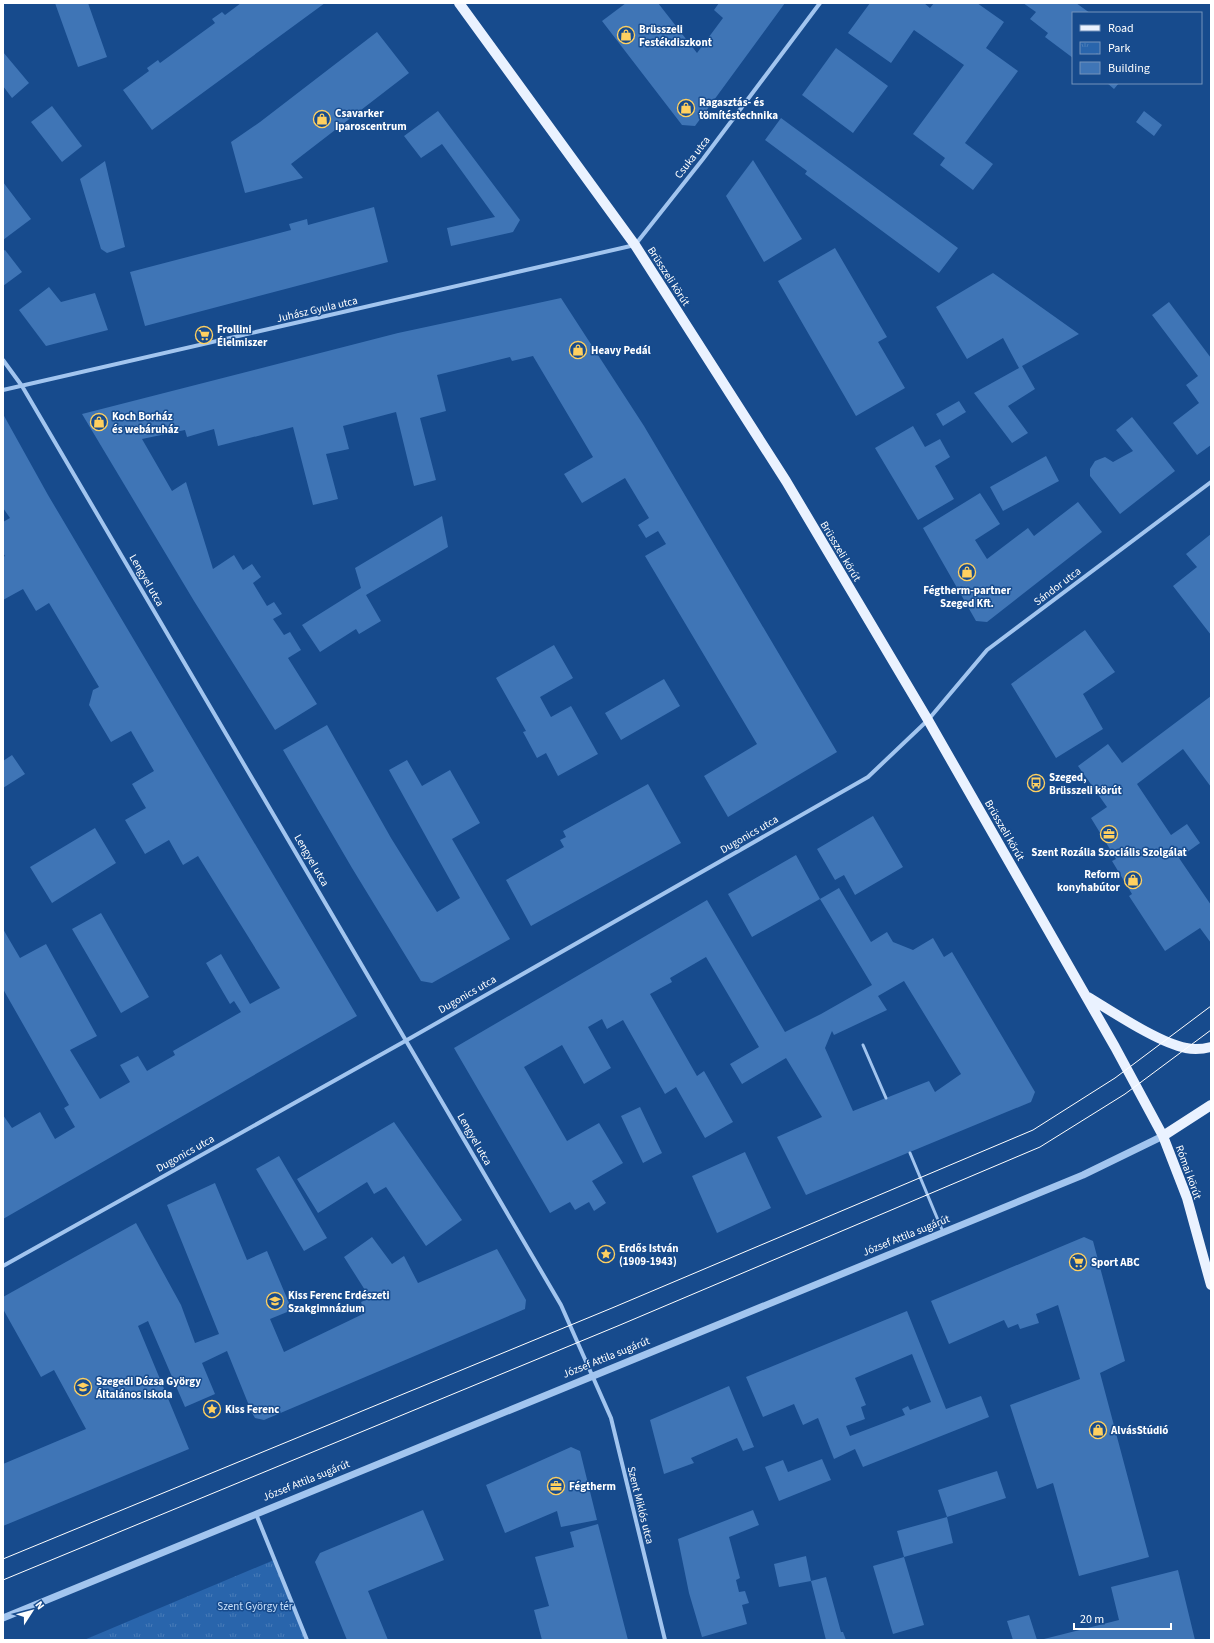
<svg xmlns="http://www.w3.org/2000/svg" width="1214" height="1643" font-family="'Source Sans 3',sans-serif">
<style>
.park{fill:url(#park-tufts)}
.building{fill:#3f75b6;fill-rule:evenodd}
.lines{fill:none;stroke-linecap:round;stroke-linejoin:round}
.service{stroke:#a2c5ef;stroke-width:3}
.minor{stroke:#a2c5ef;stroke-width:4}
.tertiary{stroke:#a2c5ef;stroke-width:7}
.primary{stroke:#eaf2ff;stroke-width:10}
.tram{stroke:#fff;stroke-width:1}
.labels{text-anchor:middle;stroke-width:3;stroke-linejoin:round;paint-order:stroke}
.poi-label{font-size:11px;font-weight:bold;fill:#fff;stroke:#174b8d;text-anchor:start}
.street-label{font-size:11px;fill:#fff;stroke:#174b8d}
.park-label{font-size:11px;fill:#c8e0fb;stroke:#174b8d}
</style>
<defs>
<pattern id="park-tufts" width="24" height="20" patternUnits="userSpaceOnUse"><rect width="24" height="20" fill="#2965ac"/><path d="M3 7l-1-3M5 7V3M7 7l1-3M15 17l-1-3M17 17v-4M19 17l1-3" fill="none" stroke="#497cb8"/></pattern>
</defs>
<rect width="100%" height="100%" fill="#174b8d"/>
<path class="park" d="M274,1560L307,1640H84Z"/>
<path class="building" d="M55,3H88L107,57L78,67Z
M241,3H325L152,130L123,90L149,71L147,68L158,60L160,63L215,23L212,19L222,12L225,15Z
M626,3H658L697,53L723,18L714,10L719,3H785L695,126L682,125L602,21Z
M870,3H924L930,8L934,3H977L1004,22L986,48L1018,71L965,143L993,164L973,190L940,165L945,158L913,134L964,65L914,30L891,63L848,33Z
M1023,3H1076L1090,13H1073V58L1045,37L1048,33L1030,19L1036,12Z
M377,32L409,73L291,164L303,178L245,193L231,142L260,122Z
M836,48L888,86L853,133L802,95Z
M3,52L29,83L12,98L3,86Z
M1107,83H1119L1114,89Z
M52,106L82,146L62,162L31,122Z
M438,111L520,220L513,232L451,246L447,228L495,217L442,144L421,158L404,136Z
M1144,111L1162,125L1154,136L1136,122Z
M781,118L958,248L939,273L805,174L807,171L765,140Z
M753,160L802,239L764,262L726,196Z
M105,161L125,247L107,253L101,249L80,179Z
M3,182L31,219L3,240Z
M374,207L388,262L145,326L130,272L291,230L289,224L307,219L308,225Z
M835,248L887,337L878,342L905,388L856,416L778,281Z
M5,250L22,272L3,286V251Z
M993,273L1079,334L1022,366L1035,389L1008,406L1028,433L1012,443L974,393L1019,368L1003,338L967,359L936,307Z
M49,287L61,302L95,293L108,330L46,346L19,310Z
M561,298L644,426L837,752L728,817L704,776L757,744L645,556L666,544L658,531L646,538L638,525L649,518L625,478L582,503L564,474L593,457L533,356L512,361L510,357L437,375L446,411L420,418L436,480L414,486L396,412L343,426L349,449L326,454L338,499L313,505L293,427L218,446L214,429L187,437L185,430L142,439L172,491L186,482L213,569L234,555L243,570L252,564L261,577L253,583L267,606L274,602L282,614L273,619L284,635L290,632L301,650L288,658L317,704L275,730L194,601L82,414L398,333Z
M1169,302L1211,358V445L1197,455L1173,423L1199,403L1186,385L1198,376L1152,315Z
M959,401L966,412L943,426L936,414Z
M3,414L48,495L357,1016L3,1219V1115L12,1128L40,1112L55,1139L75,1127L64,1108L69,1105L3,989V929L20,958L46,944L97,1036L70,1050L100,1099L130,1082L120,1065L138,1056L147,1071L175,1055L173,1051L241,1012L234,1001L230,1004L206,963L221,954L250,1004L280,988L198,856L183,865L169,840L145,854L125,820L146,808L132,784L154,771L131,731L111,742L89,705L93,690L99,687L49,603L36,611L23,589L3,600V557L5,556L3,553V522L10,518L3,508Z
M1132,417L1175,471L1120,514L1090,476V469L1095,461L1105,457L1113,462L1133,451L1116,430Z
M913,426L925,447L940,439L950,457L935,466L954,499L918,520L875,448Z
M1046,456L1059,481L1003,511L990,487Z
M980,493L1000,524L975,540L987,559L1028,528L1034,536L1078,502L1102,532L987,622L976,621L923,528Z
M442,516L448,547L366,595L381,621L359,634L356,629L320,652L302,625L361,588L355,568Z
M1211,534V635L1173,586L1197,567L1186,554Z
M1085,630L1115,672L1083,694L1103,729L1056,758L1011,684Z
M554,645L573,678L540,697L551,717L571,706L598,754L558,776L546,753L537,758L523,732L526,731L496,678Z
M664,679L680,706L621,740L605,713Z
M1211,696V787L1183,749L1137,784L1171,835L1187,824L1200,843L1179,858L1211,905V943L1200,928L1165,951L1129,896L1132,894L1112,861L1116,859L1091,818L1107,807L1078,766L1108,744L1122,763Z
M327,725L391,838L437,912L460,898L389,770L407,760L422,786L450,770L480,823L452,839L510,939L432,983L421,981L352,868L283,750Z
M12,755L25,774L3,788V761Z
M648,784L681,843L531,926L506,880L564,847L560,840L566,837L563,831Z
M873,816L903,867L855,895L844,875L835,880L817,849Z
M95,828L116,863L52,903L30,867Z
M796,855L820,899L752,937L728,894Z
M839,888L871,942L887,932L893,942L913,950L933,938L944,957L952,952L1035,1092L1031,1102L806,1195L777,1137L822,1117L786,1058L742,1084L730,1064L759,1047L706,957L670,978L672,982L650,994L697,1076L704,1071L733,1122L705,1138L676,1087L665,1094L623,1020L607,1029L602,1019L588,1027L611,1068L584,1084L562,1045L524,1067L567,1141L599,1123L623,1163L592,1181L606,1203L594,1211L589,1202L575,1210L570,1202L550,1213L454,1048L707,900L785,1032L821,1014L872,985L820,899ZM904,981L961,1074L935,1092L929,1081L853,1111L825,1048L832,1031L834,1035L887,1010L878,996Z
M101,913L149,997L121,1013L72,929Z
M640,1107L662,1153L643,1163L621,1116Z
M394,1122L462,1220L426,1246L386,1187L374,1194L367,1182L318,1213L297,1179Z
M745,1152L771,1208L717,1233L692,1176Z
M279,1156L327,1238L304,1251L256,1169Z
M215,1183L247,1260L267,1251L292,1310L270,1319L284,1352L365,1313L361,1302L370,1298L344,1257L372,1237L392,1264L404,1256L418,1283L497,1249L526,1300L525,1309L264,1420L255,1418L252,1413L227,1351L202,1363L215,1394L185,1407L148,1321L138,1326L189,1449L3,1526V1464L86,1429L54,1370L41,1377L3,1309V1297L136,1223L181,1305L195,1343L219,1334L167,1205Z
M1084,1237L1093,1241L1125,1361L1100,1373L1149,1557L1079,1576L1053,1483L1037,1489L1010,1405L1080,1379L1058,1305L1036,1314L1039,1323L1020,1329L1018,1324L1008,1328L1004,1320L949,1344L931,1301Z
M907,1311L946,1409L981,1396L989,1417L863,1467L855,1449L834,1459L818,1418L803,1425L794,1404L763,1417L746,1377ZM912,1354L931,1402L910,1410L908,1406L902,1409L905,1415L850,1436L846,1426L865,1419L861,1407L866,1405L855,1378Z
M729,1386L754,1447L743,1451L737,1438L691,1458L694,1463L664,1474L650,1420Z
M571,1447L580,1451L597,1520L561,1527L557,1511L505,1533L486,1485Z
M822,1459L831,1480L779,1501L765,1467L783,1460L788,1472Z
M997,1471L1006,1498L947,1517L938,1490Z
M423,1510L444,1560L368,1591L388,1640H347L315,1562L320,1553Z
M753,1510L759,1525L729,1537L740,1578L736,1580L739,1592L745,1591L749,1603L742,1605L747,1624L702,1637L689,1593L678,1539Z
M947,1517L953,1543L904,1557L897,1531Z
M598,1524L628,1640H542L534,1610L549,1606L535,1557L574,1547L570,1532Z
M806,1556L811,1581L826,1577L841,1632H843L846,1640H826L811,1581L779,1587L774,1564Z
M904,1557L924,1625L893,1634L873,1566Z
M1178,1570L1195,1640H1044V1639L1119,1620L1111,1587Z
M1029,1615L1037,1640H1013L1007,1621Z"/>
<g class="lines">
<path class="service" d="M863,1045L886,1098
M910,1153L943,1232"/>
<path class="minor" d="M3,360L22,386L561,1305L611,1418L665,1640
M3,390L635,245L703,159L820,3
M3,1266L407,1040L868,777L928,720L987,650L1211,482
M256,1514L307,1640"/>
<path class="tertiary" d="M3,1618L1083,1175L1163,1136"/>
<path class="primary" d="M459,3L635,245L786,481L928,720L1115,1047L1163,1136L1187,1198L1211,1285
M1088,997C1113,1012 1159,1043 1186,1048C1195,1050 1203,1049 1211,1047
M1163,1136L1211,1105"/>
<path class="tram" d="M3,1559L612,1308L1033,1130L1115,1078L1211,1006
M3,1580L620,1325L1040,1147L1125,1094L1211,1030"/>
</g>
<defs>
<g id="shop-ring" transform="scale(0.9)"><circle r="9.5" fill="#174b8d" stroke="#ffd060" stroke-width="1.5"/><path d="M-5-2.5h2.3a2.7 3.5 0 0 1 5.4 0H5L5.5 6h-11ZM-1.5-2.5h3a1.5 2.3 0 0 0-3 0Z" fill="#ffd060"/></g>
<g id="supermarket-ring" transform="scale(0.9)"><circle r="9.5" fill="#174b8d" stroke="#ffd060" stroke-width="1.5"/><path d="M-6-5.5h2.5l.6 2H6L4.5 2H-2.5L-4.4-4H-6ZM-1.5 3.2a1.3 1.3 0 1 0 .1 0ZM3 3.2a1.3 1.3 0 1 0 .1 0Z" fill="#ffd060"/></g>
<g id="bus-ring" transform="scale(0.9)"><circle r="9.5" fill="#174b8d" stroke="#ffd060" stroke-width="1.5"/><path d="M-5-6H5V4H4V6H2V4H-2V6H-4V4H-5ZM-3.5-4V0h7V-4ZM-3.5 1.2v1.5H-2V1.2ZM2 1.2v1.5H3.5V1.2Z" fill="#ffd060"/></g>
<g id="office-ring" transform="scale(0.9)"><circle r="9.5" fill="#174b8d" stroke="#ffd060" stroke-width="1.5"/><path d="M-6-3h4V-5.5h4V-3h4V5H-6ZM-1-4.5V-3h2v-1.5ZM-6 0V1H6V0Z" fill="#ffd060"/></g>
<g id="sight-ring" transform="scale(0.9)"><circle r="9.5" fill="#174b8d" stroke="#ffd060" stroke-width="1.5"/><path d="M0-6L1.8-2.2L6-1.7L2.9 1.2L3.7 5.4L0 3.3L-3.7 5.4L-2.9 1.2L-6-1.7L-1.8-2.2Z" fill="#ffd060"/></g>
<g id="school-ring" transform="scale(0.9)"><circle r="9.5" fill="#174b8d" stroke="#ffd060" stroke-width="1.5"/><path d="M0-5L7-2L0 1L-7-2ZM-4 1L0 2.5L4 1V4Q0 6-4 4Z" fill="#ffd060"/></g>
</defs>
<g fill-rule="evenodd">
<use href="#shop-ring" x="626" y="35"/>
<use href="#shop-ring" x="686" y="108"/>
<use href="#shop-ring" x="322" y="119"/>
<use href="#supermarket-ring" x="204" y="335"/>
<use href="#shop-ring" x="578" y="350"/>
<use href="#shop-ring" x="99" y="422"/>
<use href="#shop-ring" x="967" y="572"/>
<use href="#bus-ring" x="1036" y="783"/>
<use href="#office-ring" x="1109" y="834"/>
<use href="#shop-ring" x="1133" y="880"/>
<use href="#sight-ring" x="606" y="1254"/>
<use href="#supermarket-ring" x="1078" y="1262"/>
<use href="#school-ring" x="275" y="1301"/>
<use href="#school-ring" x="83" y="1387"/>
<use href="#sight-ring" x="212" y="1409"/>
<use href="#shop-ring" x="1098" y="1430"/>
<use href="#office-ring" x="556" y="1486"/>
</g>
<g class="labels">
<g class="poi-label">
<text x="639" y="33">Brüsszeli<tspan x="639" dy="13">Festékdiszkont</tspan></text>
<text x="699" y="106">Ragasztás- és<tspan x="699" dy="13">tömítéstechnika</tspan></text>
<text x="335" y="117">Csavarker<tspan x="335" dy="13">Iparoscentrum</tspan></text>
<text x="217" y="333">Frollini<tspan x="217" dy="13">Élelmiszer</tspan></text>
<text x="591" y="354">Heavy Pedál</text>
<text x="112" y="420">Koch Borház<tspan x="112" dy="13">és webáruház</tspan></text>
<text x="967" y="594" text-anchor="middle">Fégtherm-partner<tspan x="967" dy="13">Szeged Kft.</tspan></text>
<text x="1049" y="781">Szeged,<tspan x="1049" dy="13">Brüsszeli körút</tspan></text>
<text x="1109" y="856" text-anchor="middle">Szent Rozália Szociális Szolgálat</text>
<text x="1120" y="878" text-anchor="end">Reform<tspan x="1120" dy="13">konyhabútor</tspan></text>
<text x="619" y="1252">Erdős István<tspan x="619" dy="13">(1909-1943)</tspan></text>
<text x="1091" y="1266">Sport ABC</text>
<text x="288" y="1299">Kiss Ferenc Erdészeti<tspan x="288" dy="13">Szakgimnázium</tspan></text>
<text x="96" y="1385">Szegedi Dózsa György<tspan x="96" dy="13">Általános Iskola</tspan></text>
<text x="225" y="1413">Kiss Ferenc</text>
<text x="1111" y="1434">AlvásStúdió</text>
<text x="569" y="1490">Fégtherm</text>
</g>
<g class="street-label">
<text transform="translate(692 157) rotate(-52)" y="4">Csuka utca</text>
<text transform="translate(669 276) rotate(57)" y="4">Brüsszeli körút</text>
<text transform="translate(317 309) rotate(-13)" y="4">Juhász Gyula utca</text>
<text transform="translate(841 551) rotate(59)" y="4">Brüsszeli körút</text>
<text transform="translate(147 580) rotate(60)" y="4">Lengyel utca</text>
<text transform="translate(1057 586) rotate(-37)" y="4">Sándor utca</text>
<text transform="translate(1005 830) rotate(60)" y="4">Brüsszeli körút</text>
<text transform="translate(749 834) rotate(-30)" y="4">Dugonics utca</text>
<text transform="translate(312 860) rotate(60)" y="4">Lengyel utca</text>
<text transform="translate(467 994) rotate(-30)" y="4">Dugonics utca</text>
<text transform="translate(475 1139) rotate(60)" y="4">Lengyel utca</text>
<text transform="translate(185 1153) rotate(-29)" y="4">Dugonics utca</text>
<text transform="translate(1189 1172) rotate(70)" y="4">Római körút</text>
<text transform="translate(906 1235) rotate(-22)" y="4">József Attila sugárút</text>
<text transform="translate(606 1357) rotate(-22)" y="4">József Attila sugárút</text>
<text transform="translate(306 1480) rotate(-22)" y="4">József Attila sugárút</text>
<text transform="translate(641 1505) rotate(76)" y="4">Szent Miklós utca</text>
</g>
<g class="park-label">
<text x="255" y="1610">Szent György tér</text>
</g>
</g>
<rect width="1214" height="1643" fill="none" stroke="#ffffff" stroke-width="8"/>
<rect x="1072" y="12" width="130" height="72" fill="#174b8d" stroke="#7493bb"/>
<rect x="1080" y="25" width="20" height="6" fill="#eaf2ff" stroke="#7493bb"/>
<text x="1108" y="32" font-size="12" fill="#ffffff">Road</text>
<rect x="1080" y="42" width="20" height="12" fill="url(#park-tufts)" stroke="#7493bb"/>
<text x="1108" y="52" font-size="12" fill="#ffffff">Park</text>
<rect x="1080" y="62" width="20" height="12" fill="#3f75b6" stroke="#7493bb"/>
<text x="1108" y="72" font-size="12" fill="#ffffff">Building</text>
<g transform="translate(32 1611) rotate(54)" stroke="#174b8d" stroke-width="3" paint-order="stroke">
<path d="M0-3L7 15L0 10L-7 15Z" fill="#ffffff"/>
<text y="-6" font-size="11" font-weight="bold" text-anchor="middle" fill="#ffffff">N</text>
</g>
<path d="M1074 1623v6h97v-6" fill="none" stroke="#ffffff" stroke-width="2"/>
<text x="1080" y="1623" font-size="12" fill="#ffffff" stroke="#174b8d" stroke-width="3" paint-order="stroke">20 m</text>
</svg>
